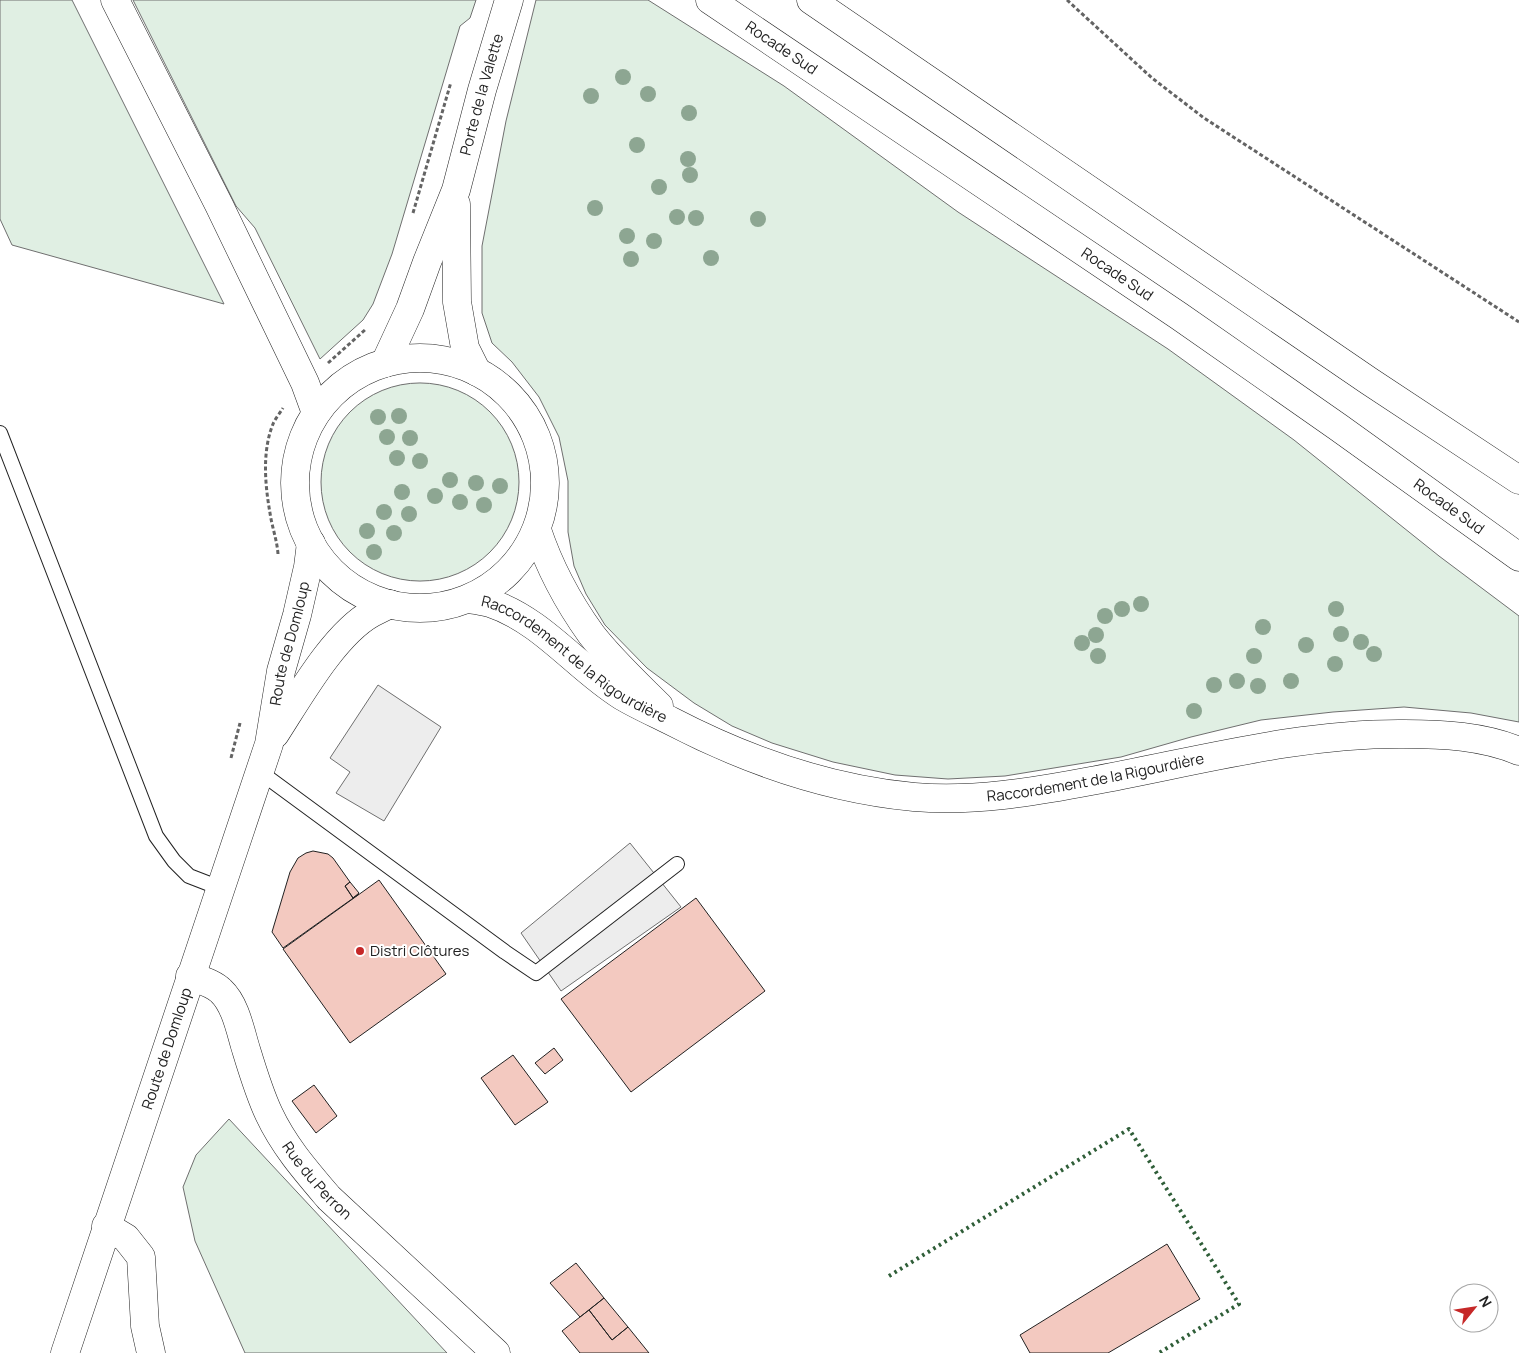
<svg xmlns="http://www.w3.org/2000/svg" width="1519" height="1353" font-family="Manrope,sans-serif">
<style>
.green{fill:#e0efe3;stroke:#6f6f6f}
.parking{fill:#ededed;stroke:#6f6f6f}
.building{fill:#f3c9c0;stroke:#222}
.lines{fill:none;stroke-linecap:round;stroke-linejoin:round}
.lane-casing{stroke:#222;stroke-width:16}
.street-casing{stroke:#222;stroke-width:29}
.secondary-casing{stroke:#222;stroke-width:29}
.highway-casing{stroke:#222;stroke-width:29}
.path{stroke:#646464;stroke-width:3;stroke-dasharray:4 2.5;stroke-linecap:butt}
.lane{stroke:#fff;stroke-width:14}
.street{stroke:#fff;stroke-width:28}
.secondary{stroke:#fff;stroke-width:28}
.highway{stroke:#fff;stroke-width:28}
.hedge{stroke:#2f5e38;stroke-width:4;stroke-dasharray:2.5 4;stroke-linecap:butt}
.tree{fill:#8da692}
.poi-dot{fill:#c62828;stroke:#fff;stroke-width:2}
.labels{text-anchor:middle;stroke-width:4;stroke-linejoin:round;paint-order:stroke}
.street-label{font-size:15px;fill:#222;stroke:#fff}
.poi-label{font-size:15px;fill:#222;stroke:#fff;text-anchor:start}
</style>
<rect width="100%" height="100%" fill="#fff"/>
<path class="green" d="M0,0H72L224,304L12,245L0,219Z
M133,0H476L470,18L460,26L392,254L373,304L363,320L320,359L255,228L236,206Z
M536,0H648L784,86L958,212L1168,349L1294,440L1439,556L1519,616V722L1471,713L1404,707L1333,712L1261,720L1191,737L1121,757L1005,776L948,779L895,775L833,762L772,743L732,726L694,703L647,668L605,625L586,594L574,566L568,532V481L559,437L539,397L512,362L492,343L482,313V246L506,121Z
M321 482a99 99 0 1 1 198 0a99 99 0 1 1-198 0Z
M229,1119L447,1353H245L195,1241L183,1187L196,1155Z"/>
<path class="parking" d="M378,685L441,727L384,821L336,793L350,772L330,758Z
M630,843L681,907L561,991L521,933Z"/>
<path class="building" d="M313,851L328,854L333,858L350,882L345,886L353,898L359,894L283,948L272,932L290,872L298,858L306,853Z
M379,880L446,974L350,1043L283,949Z
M350,882L359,893L353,898L345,886Z
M696,898L765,991L631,1092L561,999Z
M554,1048L563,1060L545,1074L535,1063Z
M513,1055L548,1102L515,1125L481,1078Z
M314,1085L337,1116L316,1133L292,1101Z
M1167,1244L1200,1299L1108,1353H1030L1020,1335Z
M576,1263L604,1298L580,1317L550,1283Z
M604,1298L628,1327L612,1340L589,1310Z
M589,1310L612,1340L628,1327L649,1353H580L562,1331Z"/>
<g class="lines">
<g class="lane-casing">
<path id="lane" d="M0,433L156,836L174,861L189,876L220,888
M260,772L505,952L536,973L677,864"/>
</g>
<g class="street-casing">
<g id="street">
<path id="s1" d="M190,976C200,980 213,983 221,991C235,1004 240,1029 245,1046C252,1069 259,1093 269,1114C284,1146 306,1171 329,1198L496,1353"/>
<path d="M106,1226L126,1238L141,1257L145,1326L151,1353"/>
</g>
</g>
<g class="secondary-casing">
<g id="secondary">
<path d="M456,204L457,302L465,348L477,372"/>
<circle cx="420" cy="483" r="125"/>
<path id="s2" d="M385,363L410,309L427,262L456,190L482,90L509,0"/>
<path d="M537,530C549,566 568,602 591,634C610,659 637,684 659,706"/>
<path id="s3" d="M468,599C475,600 483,601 490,603C542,620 577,668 622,696C637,705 655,713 671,721C748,761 828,789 914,797C973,802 1033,792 1091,781C1195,762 1298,733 1404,734C1443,734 1483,736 1519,751"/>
<path d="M275,734C299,697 334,634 372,613C378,610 384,607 390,604"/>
<path id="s4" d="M65,1353L269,744L281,671L297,615L308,567L311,543"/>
</g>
</g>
<g class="highway-casing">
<g id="highway">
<path d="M115,0L219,205L305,383L316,413"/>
<path id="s5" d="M710,0L1179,316L1338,427L1519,557"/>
<path d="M811,0L1369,381L1519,480"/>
</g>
</g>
<path class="path" d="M1067,0L1152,78L1204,118L1519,322
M413,213L451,82
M328,363L366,329
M278,554C277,540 272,527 270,513C265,485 262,451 273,424C275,419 280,413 283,408
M231,758L240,723"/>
<use href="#lane" class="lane"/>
<use href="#street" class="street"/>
<use href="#secondary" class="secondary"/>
<use href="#highway" class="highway"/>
<path class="hedge" d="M889,1276L1129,1129L1239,1304L1159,1353"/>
</g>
<g class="tree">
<circle cx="623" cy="77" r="8"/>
<circle cx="648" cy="94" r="8"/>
<circle cx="591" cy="96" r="8"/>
<circle cx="689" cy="113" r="8"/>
<circle cx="637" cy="145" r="8"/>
<circle cx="688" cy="159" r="8"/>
<circle cx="690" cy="175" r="8"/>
<circle cx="659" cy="187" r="8"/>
<circle cx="595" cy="208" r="8"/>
<circle cx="677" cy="217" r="8"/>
<circle cx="696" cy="218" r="8"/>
<circle cx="758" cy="219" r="8"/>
<circle cx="627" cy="236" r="8"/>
<circle cx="654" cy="241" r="8"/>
<circle cx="711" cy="258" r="8"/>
<circle cx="631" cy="259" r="8"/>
<circle cx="399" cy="416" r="8"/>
<circle cx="378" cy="417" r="8"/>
<circle cx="387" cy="437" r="8"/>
<circle cx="410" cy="438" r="8"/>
<circle cx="397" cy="458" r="8"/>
<circle cx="420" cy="461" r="8"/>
<circle cx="450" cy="480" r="8"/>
<circle cx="476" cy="483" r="8"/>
<circle cx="500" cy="486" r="8"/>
<circle cx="402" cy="492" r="8"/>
<circle cx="435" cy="496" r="8"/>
<circle cx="460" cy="502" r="8"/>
<circle cx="484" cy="505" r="8"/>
<circle cx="384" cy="512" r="8"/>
<circle cx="409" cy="514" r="8"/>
<circle cx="367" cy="531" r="8"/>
<circle cx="394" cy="533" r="8"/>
<circle cx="374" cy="552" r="8"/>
<circle cx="1141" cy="604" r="8"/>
<circle cx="1122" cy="609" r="8"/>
<circle cx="1336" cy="609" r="8"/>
<circle cx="1105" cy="616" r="8"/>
<circle cx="1263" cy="627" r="8"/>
<circle cx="1341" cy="634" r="8"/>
<circle cx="1096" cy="635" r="8"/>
<circle cx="1361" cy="642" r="8"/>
<circle cx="1082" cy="643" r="8"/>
<circle cx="1306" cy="645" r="8"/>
<circle cx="1374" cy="654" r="8"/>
<circle cx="1098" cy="656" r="8"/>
<circle cx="1254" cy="656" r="8"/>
<circle cx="1335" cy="664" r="8"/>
<circle cx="1237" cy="681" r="8"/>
<circle cx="1291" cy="681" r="8"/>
<circle cx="1214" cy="685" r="8"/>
<circle cx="1258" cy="686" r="8"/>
<circle cx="1194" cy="711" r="8"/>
</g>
<circle class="poi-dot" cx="360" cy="951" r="5"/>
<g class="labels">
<g class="street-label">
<text dy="5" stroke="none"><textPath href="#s5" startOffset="86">Rocade Sud</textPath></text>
<text dy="5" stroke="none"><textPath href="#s2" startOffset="286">Porte de la Valette</textPath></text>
<text dy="5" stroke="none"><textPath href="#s5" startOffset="491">Rocade Sud</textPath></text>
<text dy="5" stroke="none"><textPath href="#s5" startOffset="896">Rocade Sud</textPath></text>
<text dy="5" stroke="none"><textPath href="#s4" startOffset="745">Route de Domloup</textPath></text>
<text dy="5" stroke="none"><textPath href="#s3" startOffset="124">Raccordement de la Rigourdière</textPath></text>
<text dy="5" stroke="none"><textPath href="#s3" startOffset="679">Raccordement de la Rigourdière</textPath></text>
<text dy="5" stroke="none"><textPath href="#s4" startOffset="321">Route de Domloup</textPath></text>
<text dy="5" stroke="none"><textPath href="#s1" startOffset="250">Rue du Perron</textPath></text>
</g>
<g class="poi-label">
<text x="370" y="956">Distri Clôtures</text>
</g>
</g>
<g transform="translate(1474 1308) rotate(60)"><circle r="24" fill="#ffffff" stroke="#a7a7a7"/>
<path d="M0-4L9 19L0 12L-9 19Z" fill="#c62828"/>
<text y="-8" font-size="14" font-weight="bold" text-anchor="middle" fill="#222222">N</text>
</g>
</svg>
